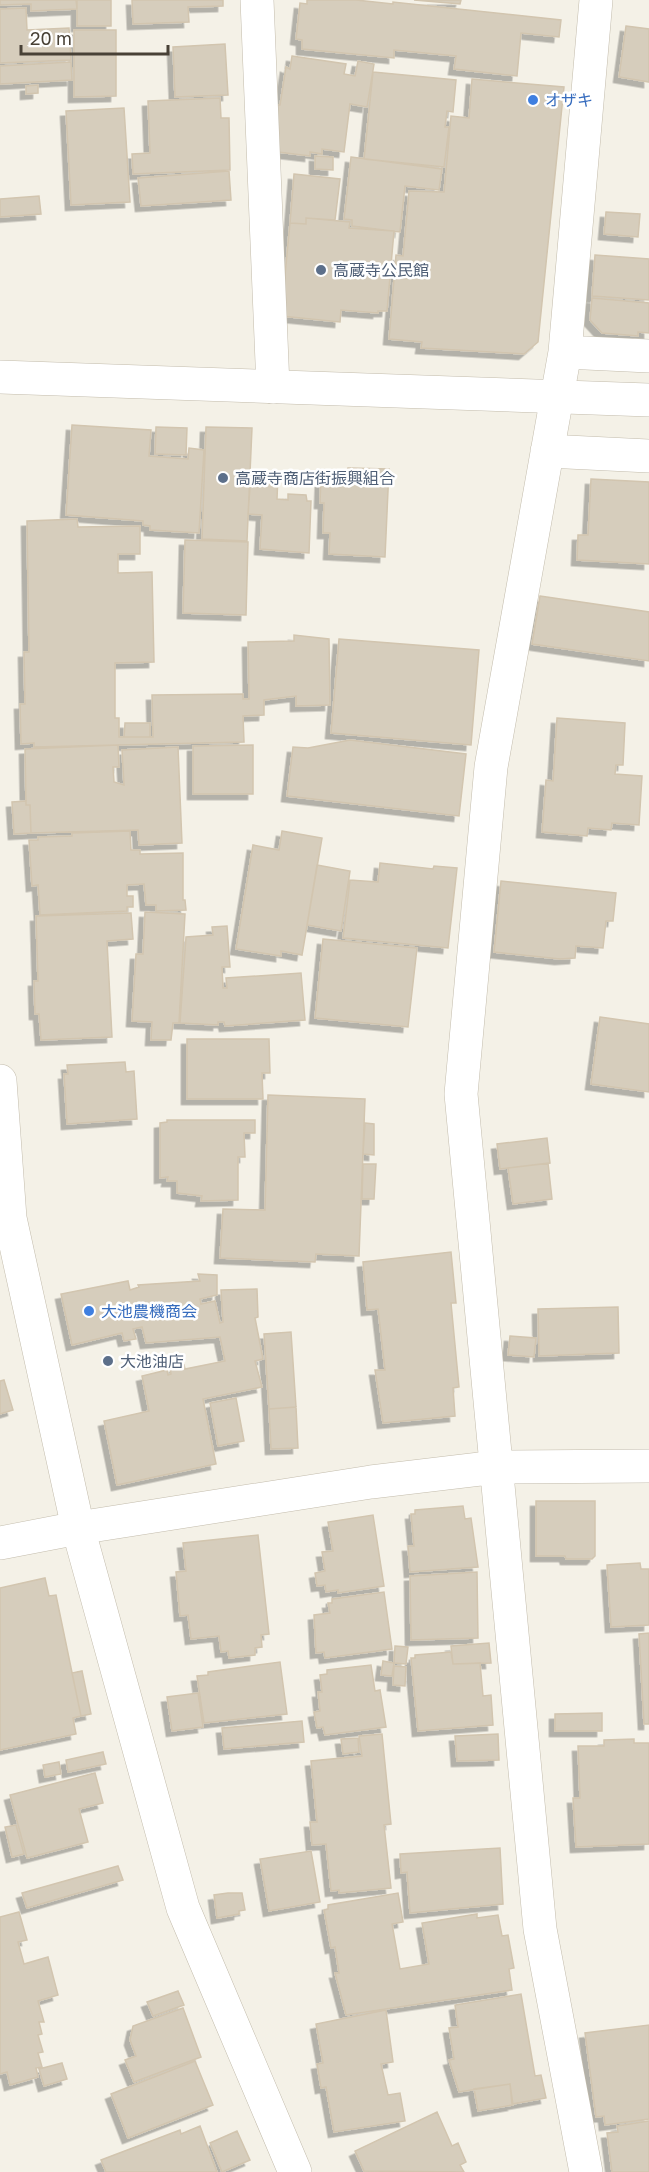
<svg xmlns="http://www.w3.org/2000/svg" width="649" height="2172" font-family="'Golos Text','Noto Sans JP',sans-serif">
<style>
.building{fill:#d6cdbc;stroke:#d2c5af;stroke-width:1.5;filter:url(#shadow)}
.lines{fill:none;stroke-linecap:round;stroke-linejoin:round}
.minor-casing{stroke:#c3bcac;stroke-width:34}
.tertiary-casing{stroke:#c3bcac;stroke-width:34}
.minor{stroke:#fff;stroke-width:33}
.tertiary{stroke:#fff;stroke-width:33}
.shop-dot{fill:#3f7fe0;stroke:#fff;stroke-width:2}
.service-dot{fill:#5c6f8a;stroke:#fff;stroke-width:2}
.labels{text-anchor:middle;stroke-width:5;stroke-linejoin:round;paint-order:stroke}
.shop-label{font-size:16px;fill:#366cbe;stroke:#fff;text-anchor:start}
.service-label{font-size:16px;fill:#4e5e75;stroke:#fff;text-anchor:start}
</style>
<defs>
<filter id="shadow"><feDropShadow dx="-5.5" dy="5.5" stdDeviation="0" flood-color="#0004"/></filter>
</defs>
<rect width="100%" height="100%" fill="#f4f1e7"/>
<path class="building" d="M0,0H76L77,9L31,11V4L0,5Z
M77,0H111V26H77Z
M132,0H223V6L188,7L189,22L133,24Z
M307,0H356L393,4V2L561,20L559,37L521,33L517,76L454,69L456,56L394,50V58L302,49V40L296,39L300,3L307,4Z
M414,0H461L460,4Z
M26,8L27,30L69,28L71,60L0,63V9Z
M626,26L649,29V82L619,77Z
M74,30H116V96L74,97Z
M225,44L228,95L175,97L173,47Z
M292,56L346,64L344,74L355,76L358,61L374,64L367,107L350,104L344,152L322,149V154L310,152V156L278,152L277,105H280L286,67L290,69Z
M71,62L72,80L0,84V66Z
M373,72L456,80L453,112L447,111L445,127H449L444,167L364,159Z
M472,79L564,87L538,342L524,354L421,348L422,342L389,339L396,255L403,256L409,191L444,192L451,116L469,118Z
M38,85V93L26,94V86Z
M220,98L221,118H229L230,170L133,174L132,154L150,153L148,101Z
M124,108L130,202L71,205L66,111Z
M315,156L333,157V170L315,169Z
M351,157L442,169L439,190L405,186L400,232L352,226V220L344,219Z
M229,171L231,200L141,206L138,178Z
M294,174L340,179L335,220L306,218V224L290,223Z
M39,196L41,214L0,217V199Z
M606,212L640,214L638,237L604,234Z
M306,218L350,222L349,228L394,231L387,311H378V313L341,310L340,322L281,316L290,223L306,224Z
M595,255L649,259V300L592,296Z
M592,298L649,303V333L638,332V336L602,333L590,320Z
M72,425L151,430L149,456L188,459L189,448L204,450L199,533L150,530V526L143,525V521L66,515Z
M156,427L187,428L186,455L155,454Z
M206,427L252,428L247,541L202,539Z
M348,468L389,469L385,557L329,554L330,533H323L324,503H320L321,476L348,473Z
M251,473L278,475L277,499L288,500V494L306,495L307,501H311L309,553L260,549L262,515L248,514Z
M591,479L649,482V564L577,560L578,535H588Z
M77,519L78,527L140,526V554H118V573L152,572L154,662L115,663V718H119V737H153L152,695L243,694V699H249L248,642L294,641V635L329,639L330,705L296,706V696L264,700V715L243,716L244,742L34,747V743L21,744L20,704H25L24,652H29L27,521Z
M185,540L248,542L246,615L183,613Z
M540,596L649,612V661L532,644Z
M339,639L479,650L471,745L331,733Z
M557,718L625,723L623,765H616L615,774L642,776L639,825L612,823L611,830L588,828L587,836L542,832L546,780L553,781Z
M125,723H150V737H124Z
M350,740L466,754L459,816L287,796L293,747L308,748Z
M118,745L119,767H113L114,782L124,785L122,750L178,747L182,843L139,845L138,830L31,833L30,805H26L25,749Z
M253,745V794H193V746Z
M26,801V805H30L31,833L14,834L12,802Z
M130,831L131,850H140V854L183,853V900H185L186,910L156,911V905H146L144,884L127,885V896H133V907H127V911L40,915L38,885L32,886L29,840H38V837L72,836V833Z
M282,831L322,838L302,955L281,951V956L236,949L253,845L279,850Z
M380,863L433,869L434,866L457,868L448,948L343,938L350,880L378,882Z
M317,865L350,871L341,931L307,925Z
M501,881L616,893L613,921H606L603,948L576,946L575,958L560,959L494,952Z
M145,912L185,914L179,1023H173L171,1040H151L152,1022L132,1021L136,954H143Z
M131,913L133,939L107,941L112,1037L41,1040L39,1014H35L34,981H38L36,916Z
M227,926L230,967H222L223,988H227L226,978L301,973L305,1020L225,1026L224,1022H218V1025L180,1023L186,937L213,935L212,927Z
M323,939L417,948L408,1027L315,1018Z
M600,1017L649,1024V1092L591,1084Z
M187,1039H269L270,1073H262L263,1099H187Z
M125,1062L126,1072L134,1071L137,1119L67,1124L64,1074H68L67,1065Z
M268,1095L365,1099L359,1256L316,1254L315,1262L220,1258L223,1209L265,1210Z
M167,1120H255V1133H244L245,1157H238V1200L201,1201L202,1196L177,1193V1181H167L168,1177L160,1178V1123L167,1122Z
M365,1123L374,1124V1155L363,1154Z
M547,1138L550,1163L500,1169L497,1144Z
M548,1163L552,1199L513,1204L508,1168Z
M363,1164H376L374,1199H362Z
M451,1252L456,1303H451L459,1387L453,1388L455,1416L383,1423L375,1370H385L378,1309L367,1310L363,1262Z
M198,1274L217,1275V1295L200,1299L201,1304L215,1301L220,1323L223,1322L221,1290L257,1289L258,1317L255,1318L263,1359L255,1361L262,1387L203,1399L216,1464L117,1485L104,1421L149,1411L142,1376L167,1370L168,1375L171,1374L170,1368L184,1365L185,1369L225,1361L220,1337L146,1343L142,1327L133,1329L136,1339L124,1341L122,1333L72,1345L61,1294L128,1281L130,1290L139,1287L138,1285L200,1281Z
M618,1307L619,1353L539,1356L538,1309Z
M291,1332L296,1407L269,1409L264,1334Z
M510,1336L536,1338L534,1357L508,1355Z
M4,1380L13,1410L0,1414V1381Z
M236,1398L244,1441L218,1446L210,1403Z
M296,1407L298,1448L271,1449L269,1409Z
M536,1501H595V1556L592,1559H566L565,1556H536Z
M463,1506L465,1519L471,1518L478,1567L410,1572L408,1546H414L411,1514H415V1510Z
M373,1515L384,1586L338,1593V1590L326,1592L325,1585L317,1586L315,1573L325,1571L322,1552L333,1551L328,1522Z
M258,1535L269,1634L261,1635L262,1647L255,1648V1655L229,1658L228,1651L221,1652L219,1636L191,1639L188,1615L180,1616L176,1572L186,1571L183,1543Z
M640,1563L641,1569H649V1625L611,1627L607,1565Z
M477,1572L478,1638L411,1640L410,1576Z
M45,1578L49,1596L56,1595L81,1716L73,1718L76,1734L0,1750V1588Z
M384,1592L392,1649L325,1658L324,1652L316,1653L314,1615L330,1613L328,1603H332V1599Z
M649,1633V1724H644L639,1634Z
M489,1643L491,1663L453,1664L451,1646Z
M395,1646L408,1647L406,1664L394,1663Z
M451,1652L453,1664L480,1663L483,1696L491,1695L493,1725L418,1731L411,1658H415V1655Z
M383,1661L394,1663L392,1676L381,1675Z
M280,1662L287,1714L204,1723L197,1676L208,1675V1672Z
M371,1665L375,1691L380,1690L386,1727L325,1735L323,1727L317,1728L314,1712L320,1711L318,1692H322L320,1675L327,1674V1670Z
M394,1666L406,1667L405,1686L393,1685Z
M82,1671L91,1714L81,1716L72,1673Z
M198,1693L203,1727L172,1731L167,1697Z
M602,1713V1731H555V1714Z
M302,1721L304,1742L224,1749L222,1728Z
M382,1734L391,1824L384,1825L391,1888L339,1893V1890L331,1891L326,1844L312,1845L310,1822H317L311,1761L362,1756L359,1736Z
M498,1734L499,1760L457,1761L455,1736Z
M358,1738L359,1752L343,1754L341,1739Z
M634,1739V1743H649V1844L576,1847L573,1798H580L578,1746H604V1740Z
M103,1752L106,1764L68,1772L66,1760Z
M59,1762L61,1774L45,1777L43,1765Z
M95,1773L103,1803L79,1809L88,1842L27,1858L10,1795Z
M16,1825L24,1854L12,1857L5,1827Z
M500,1848L503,1904L410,1913L407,1872L401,1873L400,1854Z
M311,1851L320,1902L269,1911L260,1859Z
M118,1866L123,1880L27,1908L22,1893Z
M228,1893H242L245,1910L239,1911V1914L217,1918L214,1895Z
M398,1893L403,1922L392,1924L400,1969L429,1964L422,1923L477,1914V1918L498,1915L502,1936L508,1935L514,1968L509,1969L512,1990L346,2015L335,1973H339L335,1947L331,1948L324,1910L328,1909V1905Z
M19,1912L27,1940L18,1942L24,1964L48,1957L58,1995L38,2001L44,2022H39L42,2034L38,2035L43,2052L38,2053L42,2067L36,2068L38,2077L10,2085L7,2072L0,2074V1917Z
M178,1991L184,2005L153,2016L147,2002Z
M521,1994L535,2076L541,2075L546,2098L512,2104L510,2084L459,2092L449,2060L454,2059L449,2028L458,2027L455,2005Z
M183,2008L201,2057L134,2082L125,2060L136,2056L130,2040L133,2026Z
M386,2010L393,2062L381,2064L388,2095L400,2093L405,2121L334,2132L326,2087L321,2088L317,2064L323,2063L316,2024Z
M649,2025V2119L605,2125L604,2116L596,2117L585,2033Z
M195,2061L213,2105L128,2138L111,2094Z
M62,2063L67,2079L44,2086L39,2069Z
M510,2084L513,2105L478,2111L474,2089Z
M437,2112L452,2146L458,2143L466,2162L460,2165L464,2172L364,2171L355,2151Z
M649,2121V2172H612L607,2133L618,2132L617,2126Z
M200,2126L217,2172H106L101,2160L180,2130L181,2134Z
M237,2131L250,2160L222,2172L210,2143Z"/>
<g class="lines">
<g class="minor-casing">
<path id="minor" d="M257,0L273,387
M565,352L649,356
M547,451L649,456
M0,1543L78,1528L371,1482L497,1467L649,1466
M586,2172L540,1929L461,1094L491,767L565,352L596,0"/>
</g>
<g class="tertiary-casing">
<path id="tertiary" d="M0,377L649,400
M0,1081L10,1218L78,1528L183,1908L295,2172"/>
</g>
<use href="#minor" class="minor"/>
<use href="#tertiary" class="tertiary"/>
</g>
<g class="shop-dot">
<circle cx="533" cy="100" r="6"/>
<circle cx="89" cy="1311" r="6"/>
</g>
<g class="service-dot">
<circle cx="321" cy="270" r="6"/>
<circle cx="223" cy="478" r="6"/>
<circle cx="108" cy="1361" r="6"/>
</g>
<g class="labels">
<g class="shop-label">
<text x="545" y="106">オザキ</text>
<text x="101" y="1317">大池農機商会</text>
</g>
<g class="service-label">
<text x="333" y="276">高蔵寺公民館</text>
<text x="235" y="484">高蔵寺商店街振興組合</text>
<text x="120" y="1367">大池油店</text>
</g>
</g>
<path d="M21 45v9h147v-9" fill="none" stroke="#484136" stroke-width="3"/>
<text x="30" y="45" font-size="18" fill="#484136" stroke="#ffffff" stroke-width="4.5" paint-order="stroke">20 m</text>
</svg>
